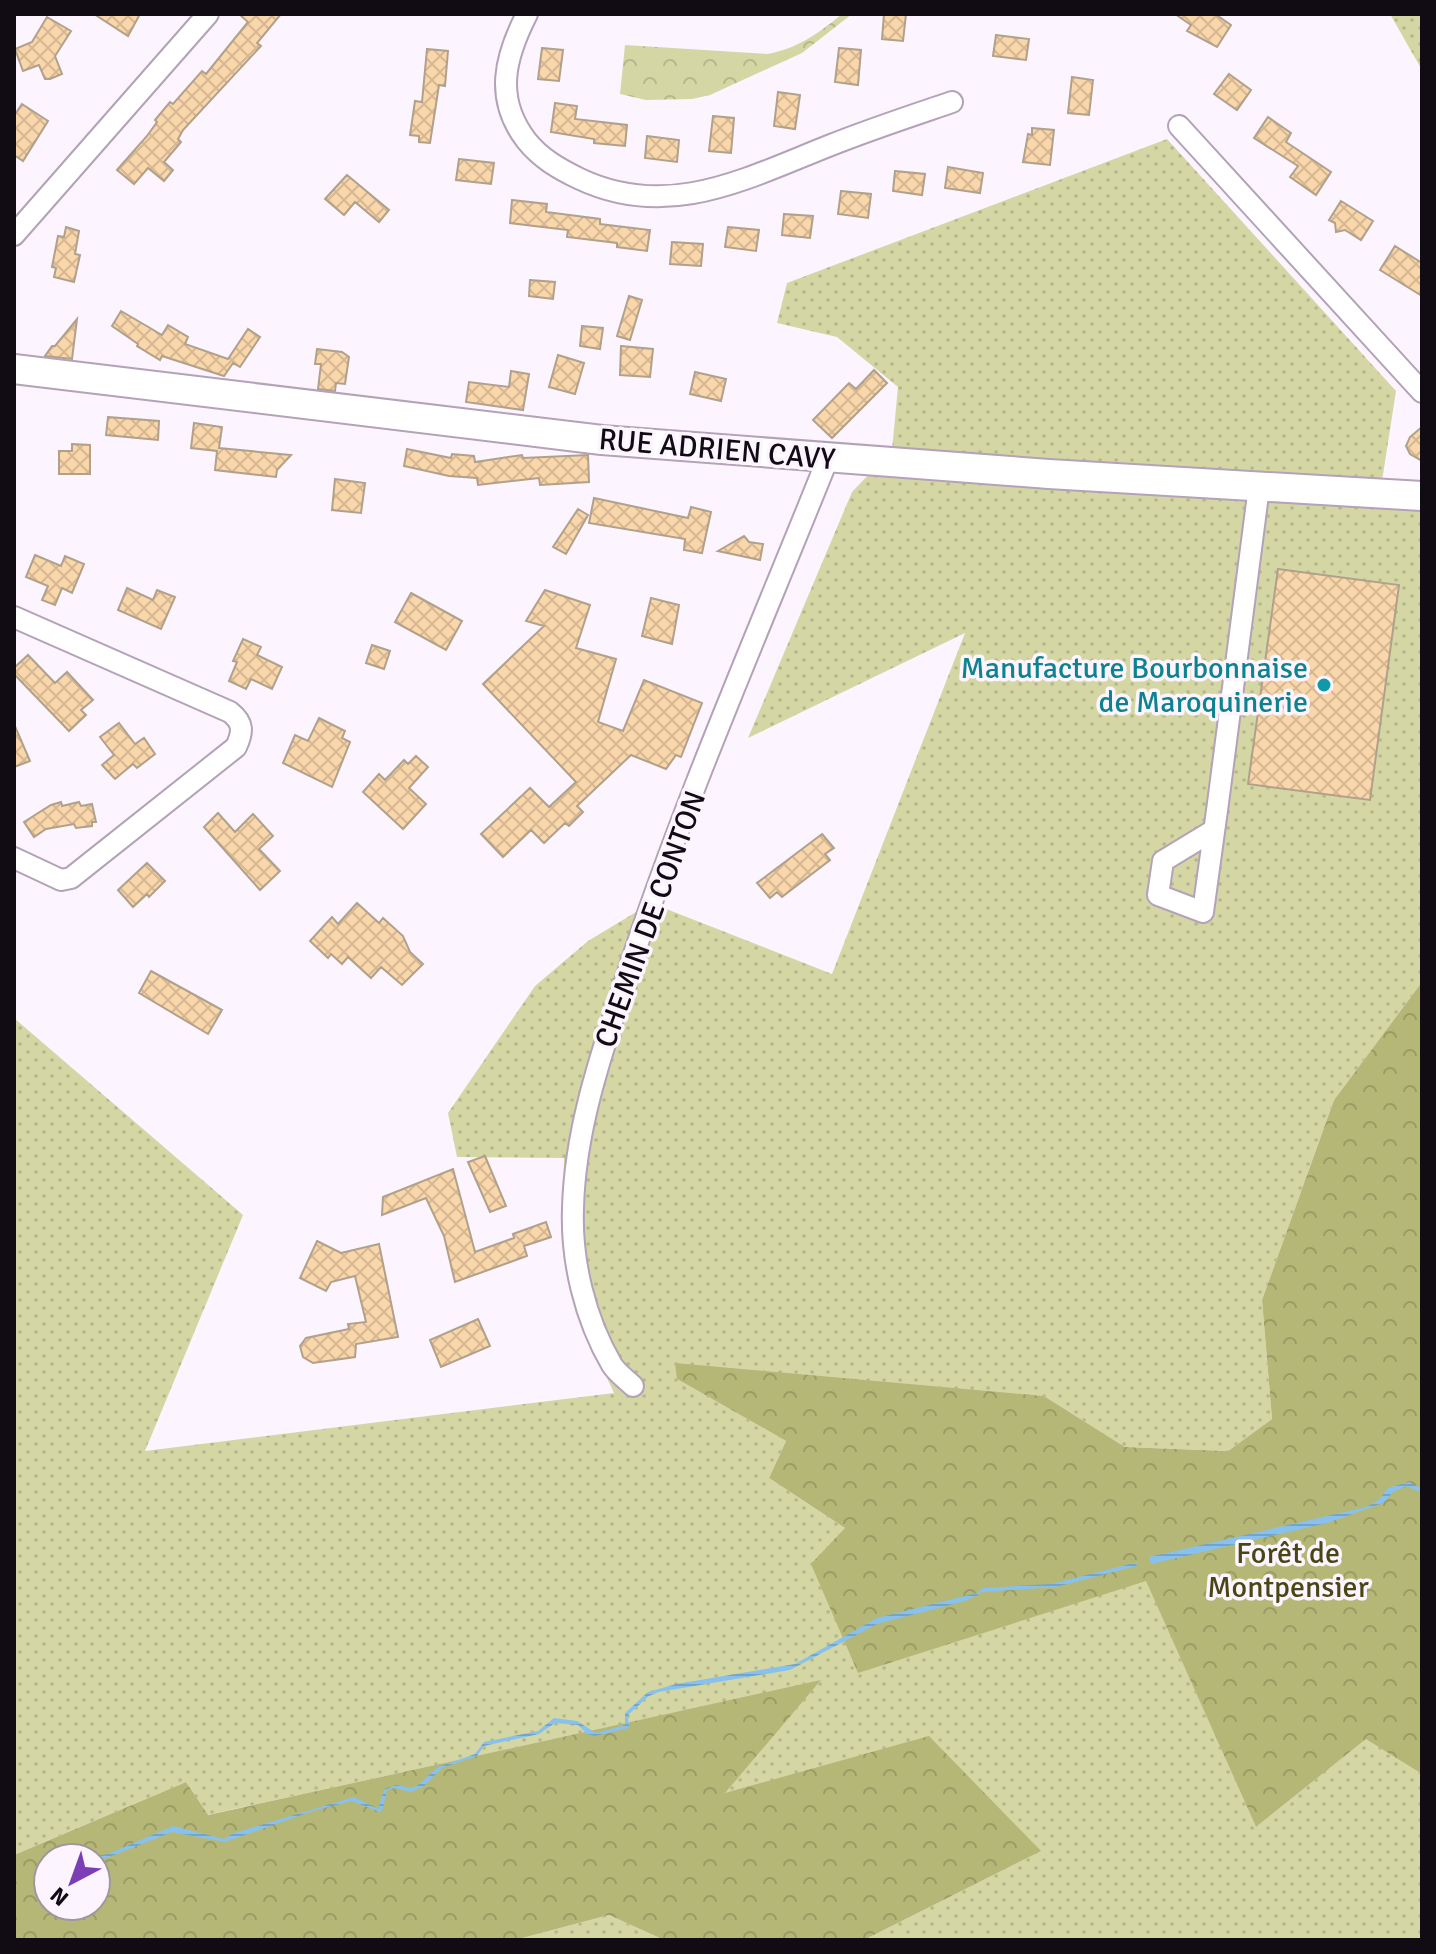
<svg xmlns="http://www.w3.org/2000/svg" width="1436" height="1954" font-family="Signika,sans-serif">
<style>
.grass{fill:url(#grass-dots)}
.forest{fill:url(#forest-crowns);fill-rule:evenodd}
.park{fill:url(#park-crowns)}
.water{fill:url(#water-rules)}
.building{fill:url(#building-cross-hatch);stroke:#b1a08a;stroke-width:2}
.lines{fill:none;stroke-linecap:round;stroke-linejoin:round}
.minor-casing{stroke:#b3a2b8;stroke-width:24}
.secondary-casing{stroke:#b3a2b8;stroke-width:32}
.minor{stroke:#fff;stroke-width:20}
.secondary{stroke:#fff;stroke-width:28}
.culture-dot{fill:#0f9aa8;stroke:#fcf4fe;stroke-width:3}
.labels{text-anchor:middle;stroke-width:7;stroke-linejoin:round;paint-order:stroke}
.street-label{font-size:30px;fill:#110b13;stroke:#fcf4fe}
.culture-label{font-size:30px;fill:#0d838f;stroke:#fcf4fe;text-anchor:end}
.park-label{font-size:30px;fill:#464715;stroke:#fcf4fe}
</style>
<defs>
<pattern id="grass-dots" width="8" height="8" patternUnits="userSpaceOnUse" patternTransform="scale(2)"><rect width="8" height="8" fill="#d4d7a4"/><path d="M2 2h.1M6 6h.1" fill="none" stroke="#b5b78c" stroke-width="1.8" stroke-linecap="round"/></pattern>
<pattern id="forest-crowns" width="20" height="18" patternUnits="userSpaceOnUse" patternTransform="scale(2)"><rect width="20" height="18" fill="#b4b775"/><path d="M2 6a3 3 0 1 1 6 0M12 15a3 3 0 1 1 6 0" fill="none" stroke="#9a9c64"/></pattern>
<pattern id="park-crowns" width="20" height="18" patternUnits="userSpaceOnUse" patternTransform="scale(2)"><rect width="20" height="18" fill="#d4d7a4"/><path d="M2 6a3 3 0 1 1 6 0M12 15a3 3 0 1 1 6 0" fill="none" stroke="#b5b78c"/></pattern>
<pattern id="water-rules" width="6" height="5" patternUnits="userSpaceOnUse" patternTransform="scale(2)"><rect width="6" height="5" fill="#88c1ee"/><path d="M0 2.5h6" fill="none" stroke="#74a4cb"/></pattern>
<pattern id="building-cross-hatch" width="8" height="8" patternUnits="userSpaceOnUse" patternTransform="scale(2)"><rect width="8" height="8" fill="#fad7ab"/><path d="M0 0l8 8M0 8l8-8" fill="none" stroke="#d5b792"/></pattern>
</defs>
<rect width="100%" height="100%" fill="#fcf4fe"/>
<path class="grass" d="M1390,14H1422V70Z
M1167,139L1396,391L1382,481L1422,483V982L1334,1100L1262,1300L1272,1419L1228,1451L1125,1447L1044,1396L677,1379L786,1441L769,1478L845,1528L858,1672L1146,1580L1256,1827L1367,1738L1422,1774V1940H864L1040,1851L723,1793L820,1681L207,1815L186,1782L14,1855V1018L243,1215L145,1451L614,1393L588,1337L563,1248L564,1158L457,1157L448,1113L535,986L588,941L651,903L832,974L965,633L748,738L852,492L892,450L898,387L837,337L777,323L787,283Z
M609,1915L664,1940H515Z"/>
<path class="forest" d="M1422,982V1774L1366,1739L1256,1827L1146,1581L858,1673L811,1564L845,1528L769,1478L786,1441L677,1379L675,1363L1044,1396L1125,1447L1228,1451L1272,1419L1262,1300L1334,1100Z
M821,1680L725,1793L929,1736L1041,1851L864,1940H664L609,1915L515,1940H14V1855L186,1782L208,1815ZM48,1858H96V1906H48Z"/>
<path class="park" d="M842,14H852L802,53L710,95L692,99L646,100L620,94L625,45L768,54C798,48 819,33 842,14Z"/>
<path class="water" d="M1409,1482L1422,1489V1493L1407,1486L1393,1492L1383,1503L1327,1523L1151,1564L1149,1557L1366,1507L1379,1500L1388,1488Z
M1138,1562L1136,1566L1056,1587L983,1592L965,1601L877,1624L790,1670L659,1692L649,1696L628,1715L629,1728L595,1736L587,1734L578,1725L555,1723L539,1734L484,1746L477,1756L442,1768L424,1786L411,1792L395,1788L387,1790L383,1808L380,1812L352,1801L313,1811L225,1842L172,1832L104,1859L85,1858L108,1854L173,1826L224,1839L234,1833L354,1797L378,1809L384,1790L396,1785L411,1788L417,1786L438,1767L475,1754L484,1742L538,1731L554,1718L577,1721L596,1733L625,1725V1713L648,1692L676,1684L795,1664L877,1618L977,1593L983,1588L1051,1584Z"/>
<path class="building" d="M94,14H140L128,36Z
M239,14H281L257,43L261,46L183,130L178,139L181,142L164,162L173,170L164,181L148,168L134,184L117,170L147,136L157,122L155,120L170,102L173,104L202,71L206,74L248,22Z
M884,14H906L903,41L882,39Z
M1175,14H1215L1231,25L1217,47L1187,31L1191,25Z
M47,17L71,31L55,56L62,74L50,79H45L39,65L23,71L15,49L32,42Z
M996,35L1029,39L1026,60L993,56Z
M542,48L563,50L559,81L538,79Z
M839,48L861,50L858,85L835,82Z
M427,49L448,51L445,86L439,85L430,143L419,142V136L410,135L415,101L422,102Z
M1229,74L1251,90L1237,110L1214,94Z
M1072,77L1093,80L1089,115L1068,113Z
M778,92L800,95L795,129L774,126Z
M555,103L577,106L575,119L627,125L625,146L594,143V139L551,132Z
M22,104L48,121L23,161L14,155V116Z
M713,116L734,118L731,153L709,151Z
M1268,117L1291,133L1286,142L1331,172L1316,195L1290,177L1298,166L1254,138Z
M1032,128L1054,130L1050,165L1023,162L1028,134L1032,135Z
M647,136L679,140L677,162L645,158Z
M459,159L494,163L491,184L456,180Z
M948,167L983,173L980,193L945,188Z
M895,171L925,174L922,195L893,191Z
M347,175L389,210L379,222L355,202L344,215L325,199Z
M841,191L871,194L868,218L838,214Z
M512,200L547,204L546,212L600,219V224L650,230L647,251L617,247V243L567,237L568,230L510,223Z
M1341,201L1373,221L1361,240L1345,230L1336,232L1335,223L1329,220Z
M784,214L813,216L810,238L782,235Z
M66,227L79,231L75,254L80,255L74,282L54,277L56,268L52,267L58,236L64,237Z
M728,227L759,230L756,251L725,247Z
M672,242L703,244L701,266L670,264Z
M1395,246L1422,263V296L1380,270Z
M530,280L555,282L553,299L529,296Z
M629,296L642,300L630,340L617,336Z
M121,311L162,335L168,325L188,337L185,344L228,359L248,329L260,337L240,367L233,363L224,376L162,356L160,360L137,346L138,344L112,326Z
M77,319L72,359L45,356L52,346H55Z
M582,326L603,328L600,349L580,346Z
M621,346L653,349L650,377L620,375Z
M317,349L342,352L349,357L345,384L336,383L335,391L318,389L321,364H315Z
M558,355L584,363L575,394L549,387Z
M874,370L887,383L832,438L813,420L849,383L856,389Z
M511,371L529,374L523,410L466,402L469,382L509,387Z
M695,372L726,379L721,401L690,394Z
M108,417L159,421L158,440L106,435Z
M194,423L222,427L219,448L291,455L277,470L276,477L215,470L217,451L191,448Z
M1422,427V461L1410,454L1406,446L1410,437Z
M72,444L90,445V474H59V451H72Z
M407,449L451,458L452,454L474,456L475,462L522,455L523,458L588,455L589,482L540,485L539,478L478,485L477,478L449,476L404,466Z
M335,479L365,483L361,513L332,510Z
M594,498L688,518L691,507L711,512L702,553L684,550L685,539L589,523Z
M578,509L588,515L566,554L553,547Z
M744,536L749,542L763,544L760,560L718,551Z
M35,555L61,566L65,556L84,564L72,593L62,588L55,605L42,600L48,586L26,577Z
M1278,569L1399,585L1370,800L1248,784Z
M127,588L153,600L157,590L175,597L161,629L118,610Z
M545,590L590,605L576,648L616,659L598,722L623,731L644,680L702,703L681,757L676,755L666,769L631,755L577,806L583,812L569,826L565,823L544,843L531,830L503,857L481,834L530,788L549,807L576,782L483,684L544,626L526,621Z
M411,593L462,621L446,650L395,622Z
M651,598L679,605L672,644L642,636Z
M243,639L261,647L257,655L282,667L272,689L251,679L246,689L229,681L237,662L233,661Z
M372,645L390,651L384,669L366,663Z
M28,655L55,683L67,672L93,700L81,710L86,715L69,731L14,674V668Z
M319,718L345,731L342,738L350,742L332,787L283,763L295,735L308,741Z
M119,723L135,744L144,738L155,754L137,768L133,764L115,779L102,765L114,755L100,737Z
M14,724L30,761L14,767Z
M416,756L428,767L409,788L426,804L403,829L363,792L379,774L385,780L404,760L408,764Z
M61,802L62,806L79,802L81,806L92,804L96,822H92V826L76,828L74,824L46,829L34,837L24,822L51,805Z
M218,813L235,832L253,814L273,836L259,849L280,871L260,890L204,827Z
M822,834L834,848L825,854L830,860L782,897L777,892L770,898L757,883Z
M147,863L165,881L149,897L147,894L133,907L118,890Z
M357,903L379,923L383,918L403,936L410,952L423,964L402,985L381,967L371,978L348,957L342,964L331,954L328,958L310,941L332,917L338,924Z
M151,971L222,1010L208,1034L139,993Z
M485,1156L506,1206L490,1212L468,1162Z
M453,1169L475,1252L514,1238L513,1234L546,1222L551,1237L524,1246L527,1256L455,1282L444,1236L426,1198L382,1215L383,1197Z
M317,1241L341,1253L379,1244L398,1337L356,1344L355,1357L313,1363L303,1357L300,1346L306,1338L349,1329L348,1324L366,1322L355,1276L331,1282L326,1291L300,1278Z
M478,1319L490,1346L441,1367L430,1340Z"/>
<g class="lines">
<g class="minor-casing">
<path id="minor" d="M527,14C505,57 494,98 526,140C540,158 559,169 580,179C669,221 747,178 831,145C871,129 911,116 952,102
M1179,126L1422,392
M14,235L208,14
M14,617L230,712C244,723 243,732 236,747L71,878L61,880L14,858
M1214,830L1163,861L1158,895L1203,912L1218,803L1259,487
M633,1386C627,1380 617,1373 612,1365C585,1319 571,1261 573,1208C575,1127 603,1049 628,972C685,798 760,628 828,458"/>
</g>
<g class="secondary-casing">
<path id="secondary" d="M14,369L602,440L1049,474L1422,496"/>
</g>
<use href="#minor" class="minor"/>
<use href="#secondary" class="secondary"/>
</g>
<circle class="culture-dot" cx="1324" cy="685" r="8"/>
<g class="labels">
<g class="street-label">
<text transform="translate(717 449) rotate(5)" y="10">RUE ADRIEN CAVY</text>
<text transform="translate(650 919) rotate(-70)" y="10">CHEMIN DE CONTON</text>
</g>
<g class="culture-label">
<text x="1308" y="678">Manufacture Bourbonnaise<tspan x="1308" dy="34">de Maroquinerie</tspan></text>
</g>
<g class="park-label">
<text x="1288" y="1563">Forêt de<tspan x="1288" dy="34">Montpensier</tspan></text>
</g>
</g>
<rect width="1436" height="1954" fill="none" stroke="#110b13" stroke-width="32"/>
<g transform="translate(72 1882) rotate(221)"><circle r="38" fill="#fcf4fe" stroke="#9e97a0" stroke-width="2"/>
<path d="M0-6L14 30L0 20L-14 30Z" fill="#7b3eb4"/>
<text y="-12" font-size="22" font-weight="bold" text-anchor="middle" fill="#110b13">N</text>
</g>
</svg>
